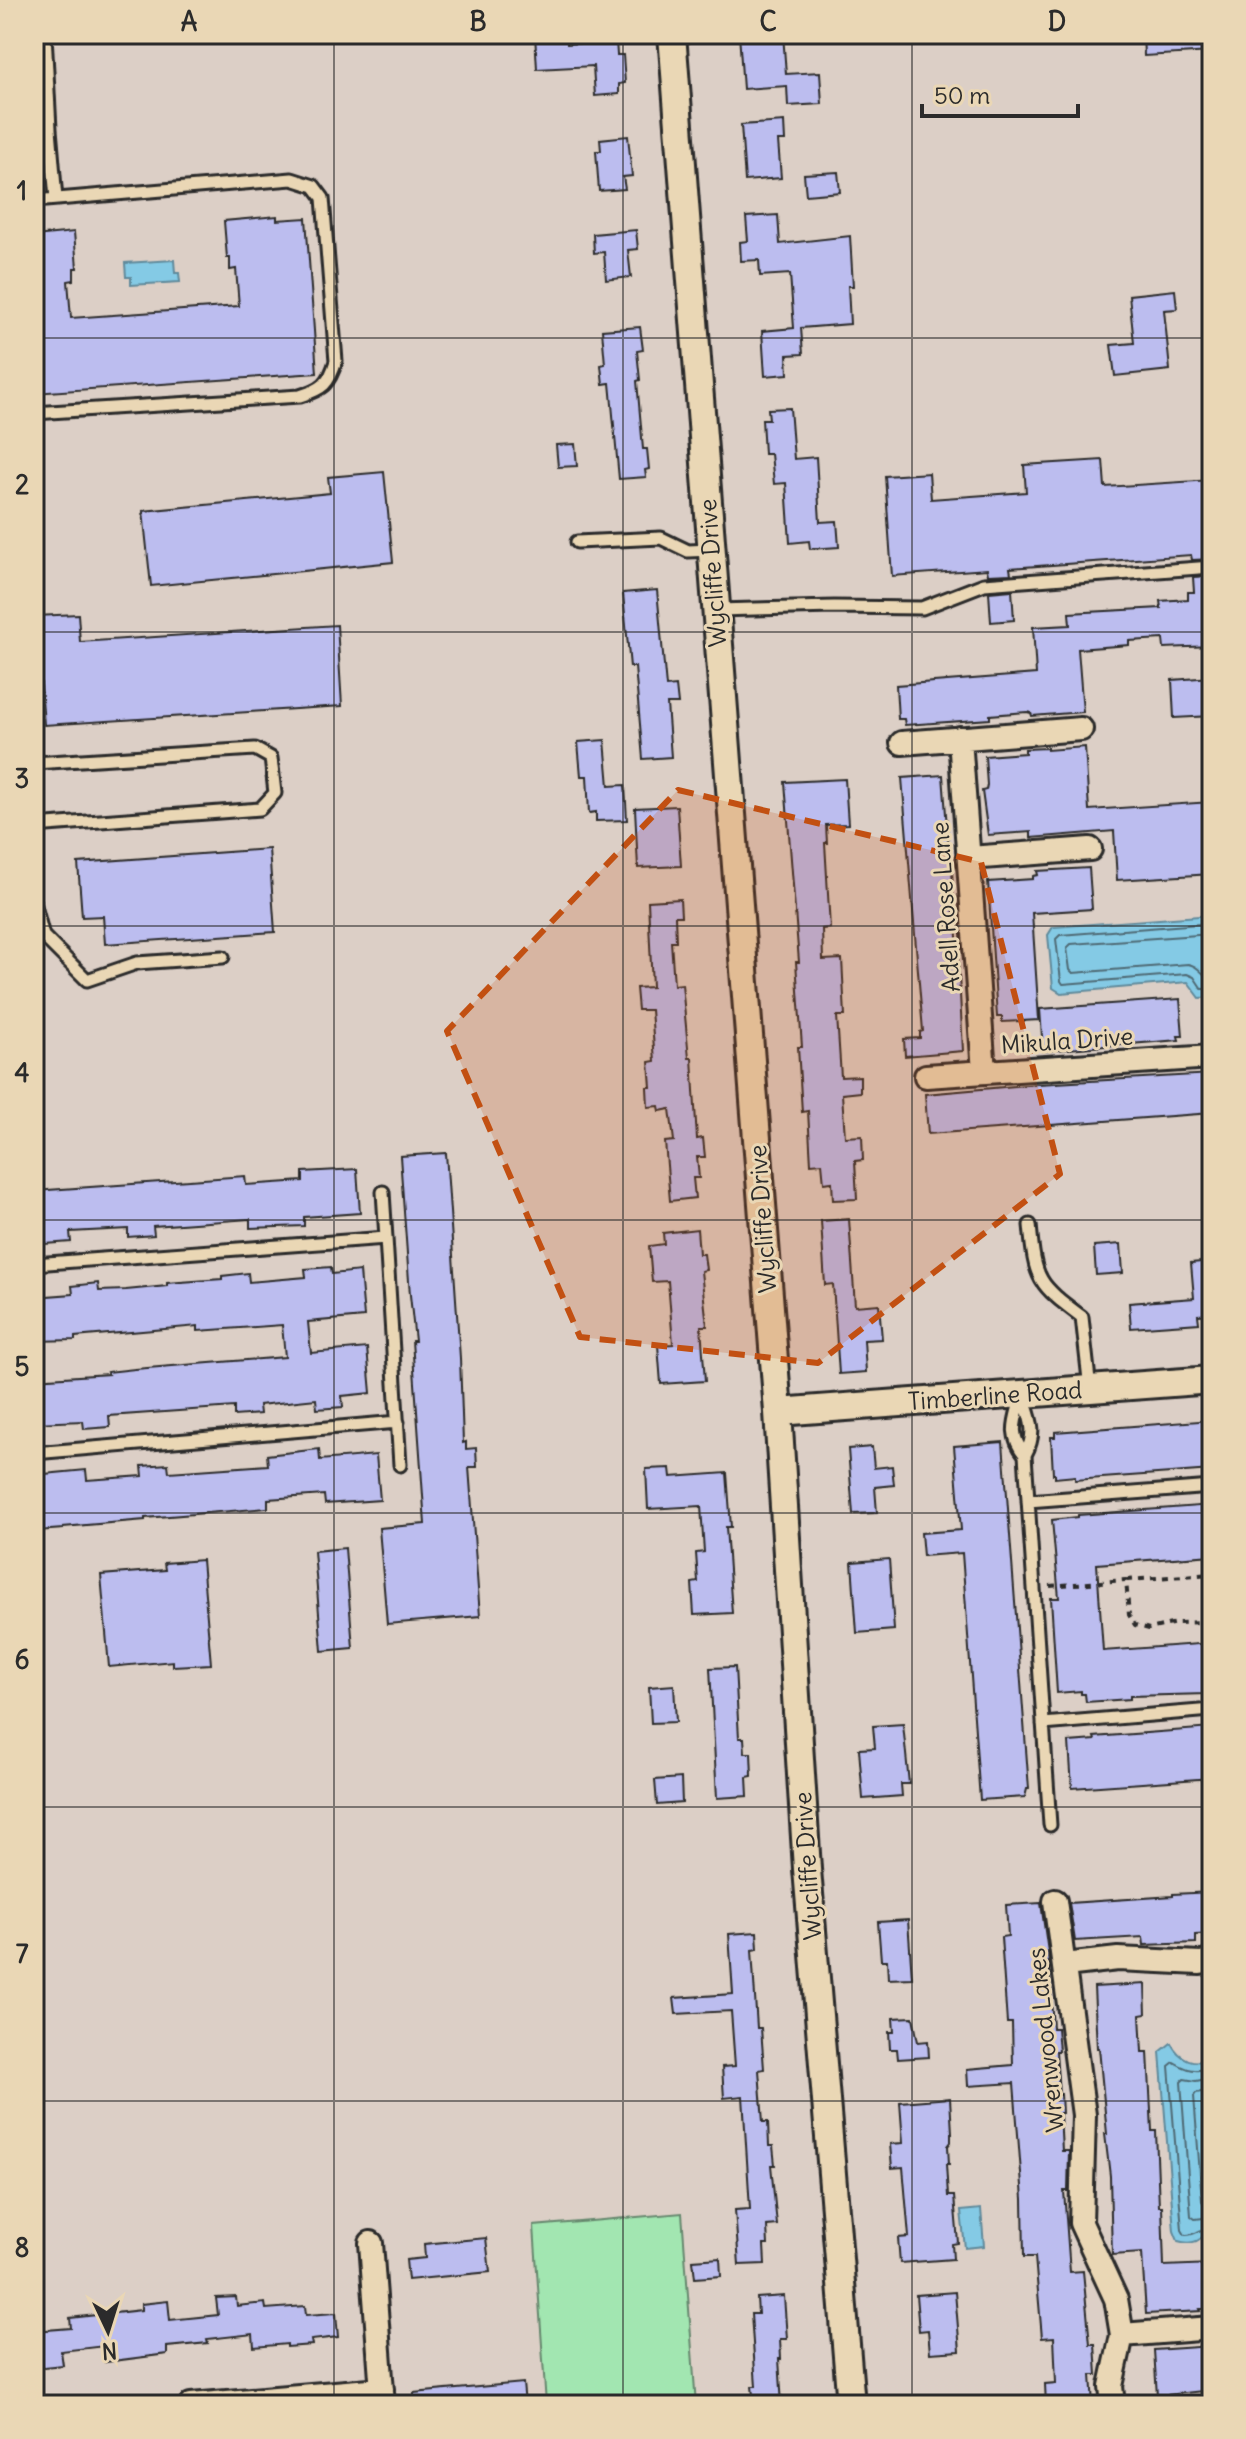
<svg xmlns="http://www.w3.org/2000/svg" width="1246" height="2439" font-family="Delius,sans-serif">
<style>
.green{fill:#a2e6b1;stroke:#66886e;stroke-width:2}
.water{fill:#84cae5;stroke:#608a9b;stroke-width:2}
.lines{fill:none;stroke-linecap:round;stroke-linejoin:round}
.shore{stroke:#4f6b75;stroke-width:2}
.building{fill:#bcbdef;stroke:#2b2b2b;stroke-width:2}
.service-casing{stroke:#2b2b2b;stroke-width:17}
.minor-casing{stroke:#2b2b2b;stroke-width:28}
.tertiary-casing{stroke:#2b2b2b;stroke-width:32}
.path{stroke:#2b2b2b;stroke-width:4;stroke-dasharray:6 6;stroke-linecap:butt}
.service{stroke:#ead7b5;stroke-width:11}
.minor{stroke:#ead7b5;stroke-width:22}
.tertiary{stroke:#ead7b5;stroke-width:26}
.marked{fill:#c25012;fill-opacity:0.2;stroke:#c25012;stroke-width:6;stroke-dasharray:16 10;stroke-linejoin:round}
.grid{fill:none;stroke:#2b2b2b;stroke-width:2;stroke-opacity:0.55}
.labels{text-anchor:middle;stroke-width:6;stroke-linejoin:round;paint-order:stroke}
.street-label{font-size:24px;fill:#2b2b2b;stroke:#ead7b5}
.neatline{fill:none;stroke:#2b2b2b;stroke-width:3}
.grid-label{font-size:26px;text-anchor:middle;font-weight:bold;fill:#2b2b2b}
</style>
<rect width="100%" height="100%" fill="#dccfc6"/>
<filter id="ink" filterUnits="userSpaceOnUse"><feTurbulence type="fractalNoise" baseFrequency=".0125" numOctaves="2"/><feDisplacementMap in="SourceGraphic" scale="16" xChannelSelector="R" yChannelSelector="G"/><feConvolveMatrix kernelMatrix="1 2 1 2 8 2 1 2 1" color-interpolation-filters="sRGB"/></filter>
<g filter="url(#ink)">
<path class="green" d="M682,2213L696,2405H546L534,2226Z"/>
<path class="water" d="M174,260L175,273H179L180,282L131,285V277H126L125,263Z
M1212,915V997L1200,998L1188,982L1061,993L1053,988L1048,935L1053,927Z
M1171,2043C1180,2060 1195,2066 1212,2058V2234L1204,2235C1197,2244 1188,2244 1178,2241L1174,2231L1160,2052Z
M981,2209L984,2246L965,2248L961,2211Z"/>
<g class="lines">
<path class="shore" d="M1212,923L1060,935L1056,939L1061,981L1063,984L1187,974L1194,977L1202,989H1212
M1212,934L1071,944L1067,948L1070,970L1073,973L1188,964C1201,966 1203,978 1212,979
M1212,2067C1197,2073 1187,2070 1174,2062L1169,2066L1182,2230L1185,2235C1196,2236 1201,2227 1212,2227
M1212,2078L1196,2081L1184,2079L1181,2082L1191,2216L1195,2219L1212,2217
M1212,2090L1196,2093L1194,2096L1202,2201L1205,2205H1212"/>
</g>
<path class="building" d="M535,34H567V44L616,41L617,55H623L625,83L619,84V94L595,96L593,66L537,69Z
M739,34H783L786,74L820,72L822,104L788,106L787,86L743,89Z
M1143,34H1212V52L1144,56Z
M784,122L785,141H778L781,178L745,181L741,125Z
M628,136L632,176L623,177L625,189L599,191L596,151H601L600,139Z
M838,172L840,192L806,195L804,174Z
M778,215L780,244L850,236L853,286H848L850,324L801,328L803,354L787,355L788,374L765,376L762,331L794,328L790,274L760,276L759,260L741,261L740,242L748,241L746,217Z
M277,216V220L306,218L317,373L34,393V236L74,232L77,268H74V280L68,281L71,318L239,306L236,269L230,270V258H227L224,221Z
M636,230L638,249L628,250L631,277L606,280L604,252L594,253L593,234Z
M1175,290L1177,309L1164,310L1170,370L1115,376L1111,345L1134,343L1129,295Z
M640,327L643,350L637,351L640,380L637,381L643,449H647L649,469L645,470L646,477L619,479L610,383L603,384L601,365L605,364L602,330Z
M790,408L794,459L816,457L820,522L837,521L839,547L810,549L809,541L790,543L786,483L774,484L771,454H764L762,419H769L768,409Z
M575,444L577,466L558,467L556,445Z
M1103,460L1105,487L1212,480V559L1192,560L1191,555L1010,568L1011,574L988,575L987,569L892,576L885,476L929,473L931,499L1026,492L1024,465Z
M384,472L393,562L151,586L143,511L330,493L328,477Z
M1212,576V646L1164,648L1163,639L1129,641V645L1078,649L1083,712L1032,716L1031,713L1027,712L990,715V719L905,725L904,719H898L896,685L1036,674L1033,627L1070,625L1069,613L1161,608L1160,601L1188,599V592H1194L1193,577Z
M657,590L666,687L676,686L678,704H667L671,757L643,759L635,667H630L623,593Z
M1012,590L1014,620L991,622L989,592Z
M78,614L80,642L337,625L342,706L44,725L36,616Z
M1212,677V716L1174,718L1172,680Z
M605,740L609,786L625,785L627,820L596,821V812L589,813L587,776H581L578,742Z
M1085,747L1089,810L1212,802V874L1117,880L1114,831L1031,838V832L988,835L982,791L986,790L987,785L985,756L1025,753V749L1047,748V750Z
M943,775L950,867L952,866L954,918H956L963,1051L905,1056L904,1039L920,1038V1032L923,1031L902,778Z
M845,779L848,824L826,825L827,843H825L830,928L822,929L823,960L842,959L845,1016H837L841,1077L860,1076V1092L842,1094L845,1137L862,1136L863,1160L855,1161L857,1199L833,1200L832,1182L824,1183L822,1163L811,1164L808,1111L802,1112L798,1047H802L796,962H799L785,782Z
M677,806L681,866L638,868L635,808Z
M269,849L275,932L105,944L103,916L82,917L78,863Z
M1089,868L1092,909L1032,913L1039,1020L1002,1022V1017H997L988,882L1033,879V876L1038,875L1037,871Z
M680,899L681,916H675L676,941H671L674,985L682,984L689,1058H692L697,1139L703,1138L705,1157H697L699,1178H693L695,1198L670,1201L665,1142L674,1141L670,1109L660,1111L659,1106L648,1107L647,1087H651L649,1062L655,1061L651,1010H638L636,988L652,987L648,901Z
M1180,999L1183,1036H1178L1179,1040L1043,1051L1040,1009Z
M1212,1074V1113L928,1134L925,1094L1038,1084Z
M446,1153L460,1358L463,1443L466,1442V1449L476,1448L477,1467H469L480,1616L387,1624L379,1528L425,1524L412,1341H415L410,1295L400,1156Z
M357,1169L360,1213L304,1217V1226L250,1228V1219L153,1226L154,1235L128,1237V1229L70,1232L71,1242L45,1244L44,1234L34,1235V1191L245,1176L246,1185L303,1181V1172Z
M849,1219L855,1306L879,1304L882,1339L864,1340L866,1372L839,1374L833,1284L825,1285L821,1221Z
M697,1229L699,1254H704L706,1270L701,1271L707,1326H701L705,1381L661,1384L658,1345L673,1344L668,1281L652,1282L649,1246L664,1244L663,1233Z
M1121,1244L1123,1273L1096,1275L1094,1246Z
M1212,1261V1314L1198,1315L1199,1323L1131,1328L1129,1303L1194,1298L1191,1263Z
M331,1267L332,1274L360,1271L364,1317L308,1322L311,1353L367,1348L371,1393L342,1396L343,1407L317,1409L316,1399L259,1405L260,1414L234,1416V1407L109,1416L110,1427L84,1429L83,1421L34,1423V1379L108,1374L107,1372L135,1369L285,1357L282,1325L198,1331V1326L75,1337V1340L34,1341V1297L73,1294L72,1286L98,1283L99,1291L126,1290L167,1286V1283L222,1279V1276L248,1273L249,1282L306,1277L305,1269Z
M1212,1420V1470L1075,1480V1476L1055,1478V1474H1053L1051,1437H1055V1432Z
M1003,1442L1029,1789H1027L1025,1797L980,1800L962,1553L923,1556L921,1533L961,1530L954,1446Z
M872,1447L874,1468L892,1466L894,1485L875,1487L877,1513L853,1514L848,1449Z
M319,1449L320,1460L376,1455L380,1500L325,1504L324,1495L268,1499V1508L145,1518V1520L63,1527V1529L37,1531L34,1529V1475L86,1470L87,1480L143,1476L142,1466L168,1464L169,1472L268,1465L267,1455Z
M670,1468L671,1477L727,1473L731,1527H726L732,1613L694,1615L692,1583L698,1582L696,1553L704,1552L701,1506L648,1509L646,1469Z
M1212,1505V1555L1097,1564L1103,1651L1212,1643V1690L1207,1691V1694L1130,1696V1699L1086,1702L1085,1694H1081V1691L1057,1693L1051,1598H1059L1052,1520L1078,1517V1515Z
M345,1548L353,1648L322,1651L314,1551Z
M889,1559L894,1630L857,1633L852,1562Z
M202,1560L211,1664L173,1666V1661L109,1667L101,1575L165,1570L164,1563Z
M735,1667L739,1738H744L745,1753H751L752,1776L747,1777L748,1796L717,1798L710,1668Z
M674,1685L676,1722L651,1723L649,1687Z
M903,1724L909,1784H901L902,1796L863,1799L859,1749L875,1748L873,1726Z
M1212,1728V1778L1072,1788L1069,1742L1095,1740L1094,1737Z
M681,1778L682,1803L657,1805L655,1780Z
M1212,1892V1934L1196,1935V1943L1144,1945L1143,1937L1075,1941L1069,1903L1173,1896V1894Z
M1041,1903L1048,1952L1053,2028H1057L1059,2051H1056L1059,2094H1061L1062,2113H1060L1062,2151H1069L1068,2191H1064L1070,2272L1083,2271L1090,2344H1095L1097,2375H1091L1093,2405H1046L1045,2384L1056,2383L1054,2337L1042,2338L1035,2257H1024L1023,2199L1014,2083L968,2086L967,2069L1013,2065L1012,2023H1007L1001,1937L1008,1936L1006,1905Z
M908,1920L912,1978L888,1979L887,1960H881L878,1922Z
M757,1932L758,1949L752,1950L757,2028H761L764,2069L759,2070L763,2122H768L769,2146H773L775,2165H771L777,2225L767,2226L768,2245H764L765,2264L739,2265L735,2210L750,2209L743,2096L724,2098L722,2067L735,2066L731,2011L676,2014L674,1998L733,1994L729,1934Z
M1145,1984L1146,2014L1140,2015L1142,2052H1148L1152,2131H1156L1159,2206H1162L1164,2266L1212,2264V2309H1200L1201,2311L1146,2314L1142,2253L1112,2255L1110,2176L1105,2134H1107L1099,2048H1097L1094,1987Z
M913,2017L918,2042L928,2041L929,2057L898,2059L897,2049H890L889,2032H894L893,2018Z
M950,2098L952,2133H951V2142L948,2146L949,2164H946L948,2196H954L958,2243L952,2244L953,2259L900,2263L898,2238L909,2237L903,2167L892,2168L890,2144L903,2143L900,2102Z
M486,2238L490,2272L408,2280L406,2260L425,2258L424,2244Z
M720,2258L721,2276L695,2278L693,2260Z
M955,2292L960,2351L930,2353L928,2330L919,2331L916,2295Z
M784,2296L787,2339H780L781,2359H779L782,2405H754L752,2386H756L751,2314H758L757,2298Z
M236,2297L237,2306L265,2303L266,2309L305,2306L306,2315L336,2313L338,2337L311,2340L312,2345L287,2347V2344L254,2347L253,2334L207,2339L208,2343L167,2347V2354L105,2362L104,2346L61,2351L63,2365L34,2368V2331L71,2328L70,2318L141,2310V2304L168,2301L170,2320L218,2315L216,2298Z
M1212,2346V2390L1157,2396L1154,2350Z
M523,2383L525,2405H414V2393Z"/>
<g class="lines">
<g class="service-casing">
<path id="service" d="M50,129L56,199
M34,130L50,129L45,34
M34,201L292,179L314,186L323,198L336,361C329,384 323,389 300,396L34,413
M577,542L661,538L688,551L711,550
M717,610L834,607L922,608L984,584L1212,567
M34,763L255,749L271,758L275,793L260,809L34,826
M34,902L43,936L34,941
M43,936L87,980L137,963L223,957
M383,1192L386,1238
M1030,1225C1035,1281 1038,1284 1082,1317L1090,1389
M34,1264L386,1238L400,1465
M1022,1394C1030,1418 1038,1431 1025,1455C1007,1433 1016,1420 1022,1394Z
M34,1453L398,1422
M1025,1455L1050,1825
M1028,1501L1212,1487
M1043,1724L1212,1710"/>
</g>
<g class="minor-casing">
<path id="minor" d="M960,738L984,1072
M902,743L1081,729
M969,858L1090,849
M926,1076L1212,1057
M1055,1901L1084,2115L1081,2223L1116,2299L1122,2335L1111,2386L1113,2405
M1065,1965L1118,1959L1200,1963L1212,1961
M371,2243L383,2405
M1122,2335L1212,2328
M191,2405L382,2389"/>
</g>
<g class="tertiary-casing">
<path id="tertiary" d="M672,34L778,1412L807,1869L851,2405
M778,1412L1212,1380"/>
</g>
<path class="path" d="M1127,1580L1212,1574
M1050,1586L1126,1580L1129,1615L1135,1625L1149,1629L1176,1623L1206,1622L1212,1619"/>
<use href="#service" class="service"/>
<use href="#minor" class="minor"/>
<use href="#tertiary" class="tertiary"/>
</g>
</g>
<path class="marked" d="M678,790L981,862L1060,1174L818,1363L580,1337L447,1031Z"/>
<path class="grid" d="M334,34V2405M623,34V2405M912,34V2405M34,338H1212M34,632H1212M34,926H1212M34,1220H1212M34,1513H1212M34,1807H1212M34,2101H1212"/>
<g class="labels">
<g class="street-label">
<text transform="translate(713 573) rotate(-94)" y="8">Wycliffe Drive</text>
<text transform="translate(946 907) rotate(-94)" y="8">Adell Rose Lane</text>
<text transform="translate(1067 1041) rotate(-4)" y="8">Mikula Drive</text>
<text transform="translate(763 1219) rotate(-94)" y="8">Wycliffe Drive</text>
<text transform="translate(995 1396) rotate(-4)" y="8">Timberline Road</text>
<text transform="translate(808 1866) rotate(-94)" y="8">Wycliffe Drive</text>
<text transform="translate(1046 2040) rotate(-96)" y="8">Wrenwood Lakes</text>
</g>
</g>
<rect width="1246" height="2439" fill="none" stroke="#ead7b5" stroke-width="88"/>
<g transform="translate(108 2331) rotate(176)" stroke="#ead7b5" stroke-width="6" paint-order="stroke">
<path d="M0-6L14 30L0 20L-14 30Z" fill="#2b2b2b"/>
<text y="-12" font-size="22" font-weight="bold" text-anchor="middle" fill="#2b2b2b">N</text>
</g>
<path d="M922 104v12h156v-12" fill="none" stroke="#2b2b2b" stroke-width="4"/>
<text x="934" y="104" font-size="24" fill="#2b2b2b" stroke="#ead7b5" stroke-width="6" paint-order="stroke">50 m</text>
<rect x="44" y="44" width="1158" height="2351" class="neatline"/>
<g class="grid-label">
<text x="189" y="31">A</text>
<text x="478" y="31">B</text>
<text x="768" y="31">C</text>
<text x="1057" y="31">D</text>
<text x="22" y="200">1</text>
<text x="22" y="494">2</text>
<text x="22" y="788">3</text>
<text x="22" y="1082">4</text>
<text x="22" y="1376">5</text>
<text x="22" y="1669">6</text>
<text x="22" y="1963">7</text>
<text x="22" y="2257">8</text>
</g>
</svg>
